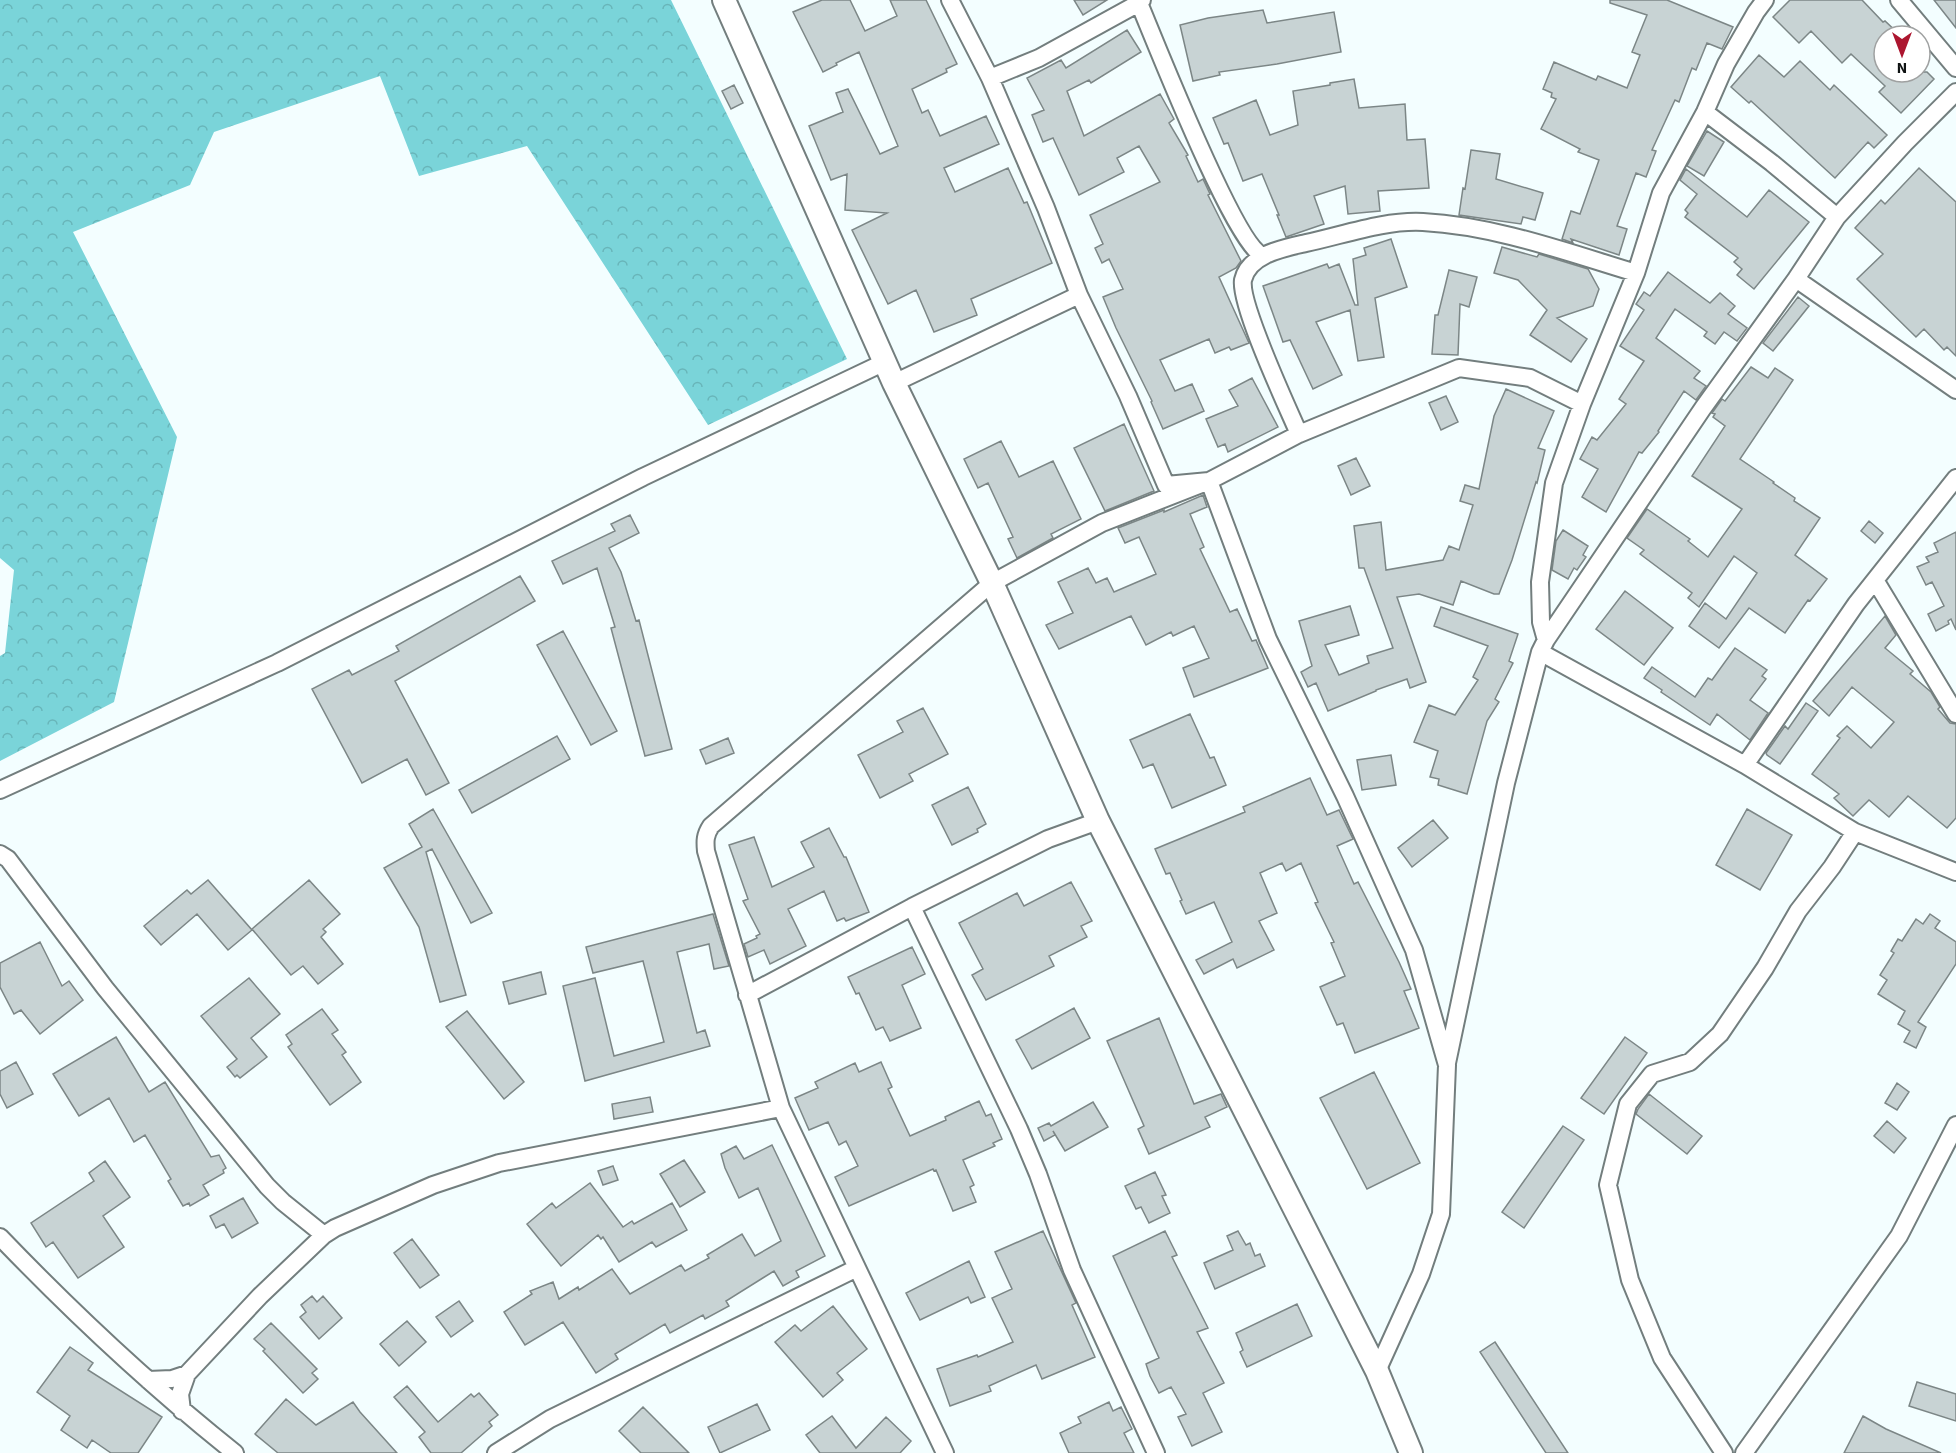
<svg xmlns="http://www.w3.org/2000/svg" width="1956" height="1453" font-family="'Source Sans 3',sans-serif">
<style>
.forest{fill:url(#forest-crowns)}
.building{fill:#c8d3d4;stroke:#7c8686;stroke-width:1.5}
.lines{fill:none;stroke-linecap:round;stroke-linejoin:round}
.minor-casing{stroke:#737e7e;stroke-width:20}
.secondary-casing{stroke:#737e7e;stroke-width:26}
.minor{stroke:#fff;stroke-width:16}
.secondary{stroke:#fff;stroke-width:22}
</style>
<defs>
<pattern id="forest-crowns" width="20" height="18" patternUnits="userSpaceOnUse" patternTransform="scale(1.5)"><rect width="20" height="18" fill="#7ad4d9"/><path d="M2 6a3 3 0 1 1 6 0M12 15a3 3 0 1 1 6 0" fill="none" stroke="#68b5b9"/></pattern>
</defs>
<rect width="100%" height="100%" fill="#f3feff"/>
<path class="forest" d="M0,0H671L847,359L708,425L527,146L419,176L380,76L214,132L190,185L73,232L177,437L114,702L0,761V656L5,653L14,570L0,558Z"/>
<path class="building" d="M822,0H850L865,31L897,16L890,0H926L957,64L946,69L947,72L912,89L922,113L928,110L940,136L986,116L999,144L944,168L955,192L1008,168L1024,203L1027,202L1052,263L971,299L977,315L934,332L916,290L888,304L852,230L887,213L845,210L847,174L831,180L809,126L843,112L836,93L848,89L880,154L898,146L859,52L836,63L837,65L823,72L793,12Z
M1074,0H1107L1083,15Z
M1610,0H1667L1733,27L1722,49L1707,43L1696,70L1692,68L1679,102L1675,100L1652,150L1656,151L1646,177L1636,173L1617,226L1627,229L1619,255L1571,239L1573,243L1562,239L1571,211L1580,214L1599,160L1578,152L1580,149L1541,129L1556,99L1551,97L1552,93L1543,89L1554,62L1596,80L1598,76L1627,88L1640,55L1632,52L1647,15L1610,3Z
M1790,0H1862L1883,22L1885,21L1901,36H1884V72H1927L1934,79L1901,113L1879,92L1885,86L1851,54L1842,63L1811,31L1799,43L1773,17Z
M1934,0H1956V28Z
M1263,10L1267,23L1334,12L1341,52L1277,64L1219,72L1220,75L1193,81L1180,25L1208,18Z
M1127,30L1141,52L1091,83L1089,80L1067,91L1084,136L1160,94L1174,119L1169,123L1188,155L1186,156L1198,182L1203,179L1210,194L1208,195L1241,261L1236,268L1219,277L1249,343L1231,350L1229,347L1215,353L1209,339L1160,360L1175,391L1192,384L1204,411L1163,429L1151,402L1152,401L1116,328L1103,297L1123,289L1109,259L1102,263L1095,248L1103,244L1090,215L1160,182L1139,146L1117,158L1124,172L1079,195L1053,138L1043,142L1032,115L1044,110L1027,78L1061,60L1066,68Z
M1759,55L1784,77L1800,61L1830,90L1834,85L1887,135L1874,148L1868,142L1835,178L1751,101L1749,103L1731,87Z
M1354,79L1359,108L1405,104L1407,140L1425,139L1429,188L1378,191L1380,211L1348,214L1345,186L1314,196L1324,224L1286,237L1277,215H1279L1262,174L1243,181L1228,143L1224,144L1213,118L1256,100L1270,135L1298,125L1293,91L1330,85V83Z
M734,85L743,103L731,109L722,91Z
M1707,131L1724,142L1704,176L1687,166Z
M1471,150L1500,154L1496,179L1543,193L1535,220L1523,217L1521,224L1459,215L1463,188L1465,189Z
M1919,168L1956,202V356L1947,347L1944,350L1924,329L1916,337L1857,279L1883,254L1855,228L1881,200L1885,204Z
M1686,169L1747,217L1769,190L1809,222L1754,289L1737,275L1742,269L1734,262L1738,258L1685,217L1688,213L1685,210L1697,194L1680,180Z
M1391,239L1407,287L1375,298L1384,357L1358,361L1350,310L1316,322L1342,375L1313,389L1290,340L1283,342L1263,286L1327,264L1329,268L1339,264L1355,305H1358L1353,259L1366,255L1364,248Z
M1502,247L1537,257L1539,254L1588,269L1599,289L1593,306L1557,318L1587,339L1571,362L1530,335L1547,310L1518,280L1494,273Z
M1449,270L1477,277L1469,307L1460,304L1458,355L1432,354L1435,315H1438Z
M1668,272L1710,303L1720,293L1735,306L1728,314L1747,328L1737,341L1724,332L1715,344L1704,336L1707,332L1675,309L1656,338L1700,371L1694,378L1706,386L1696,400L1684,391L1658,431L1659,432L1642,453L1639,452L1606,512L1582,497L1598,469L1580,459L1592,437L1597,440L1626,404L1619,399L1644,361L1620,346L1644,310L1636,304L1644,292L1650,296Z
M1798,297L1809,306L1773,351L1763,343Z
M1751,367L1768,378L1775,368L1793,380L1740,459L1774,482L1773,483L1795,498L1794,501L1820,518L1795,555L1827,579L1810,601L1808,600L1785,633L1749,608L1719,648L1689,626L1705,603L1726,619L1757,573L1734,556L1699,607L1688,598L1692,593L1640,554L1644,550L1627,538L1647,509L1690,539L1688,541L1708,557L1742,509L1692,476L1725,426L1713,417L1715,414L1712,413L1722,399L1725,401Z
M1252,378L1278,427L1228,452L1225,444L1218,447L1206,419L1238,406L1229,390Z
M1506,389L1554,411L1538,448L1545,450L1537,483L1536,482L1512,560L1499,594H1494L1461,581L1453,605L1419,594L1397,597L1426,682L1410,688L1407,679L1376,690V691L1328,711L1316,683L1308,687L1301,672L1312,666L1299,621L1350,606L1359,635L1325,645L1339,675L1369,663L1367,656L1393,648L1364,568H1359L1354,526L1381,522L1386,570L1443,560L1449,546L1459,550L1473,505L1460,501L1465,485L1479,489L1494,416Z
M1446,396L1458,422L1441,430L1429,403Z
M1124,424L1154,491L1105,511L1074,448Z
M1001,441L1019,477L1053,461L1081,519L1051,534L1053,538L1017,558L1008,539L1013,537L988,483L978,488L964,459Z
M1356,458L1370,486L1351,495L1338,466Z
M1203,495L1207,507L1190,514L1204,547L1200,549L1230,612L1237,609L1252,641L1256,640L1268,668L1194,697L1183,668L1209,658L1194,626L1173,636L1171,632L1146,645L1131,616L1059,649L1046,625L1073,613L1058,582L1088,568L1096,583L1107,578L1114,592L1156,574L1139,537L1125,543L1118,528L1164,510V512Z
M630,515L639,533L609,548L621,572L636,621L639,620L672,749L645,756L611,628L615,627L597,568L563,584L552,561L615,531L611,524Z
M1869,521L1883,533L1875,543L1861,531Z
M1563,530L1588,546L1583,555L1586,557L1577,570L1574,568L1568,579L1552,570L1556,541Z
M1956,532V630L1951,619L1948,621L1949,624L1936,631L1928,614L1944,606L1932,582L1926,585L1917,567L1929,562L1926,557L1938,552L1934,543Z
M520,576L535,601L395,681L449,783L426,795L407,759L362,783L312,689L349,670L352,675L399,651L396,646Z
M1625,591L1673,628L1644,665L1596,629Z
M1441,607L1518,634L1509,661L1513,663L1495,699L1499,702L1487,721L1467,794L1438,785L1439,779L1430,777L1438,751L1414,742L1429,705L1455,715L1478,680L1473,677L1488,646L1434,626Z
M1885,616L1896,635L1885,648L1913,671L1910,674L1931,692L1940,707L1938,709L1950,723L1956,724V818L1947,828L1908,796L1889,817L1869,800L1853,816L1834,798L1839,794L1812,774L1840,738L1837,736L1847,726L1871,748L1894,722L1852,687L1829,716L1813,701Z
M563,631L617,731L591,745L537,645Z
M1735,648L1767,670L1762,676L1766,679L1750,700L1768,713L1750,740L1717,714L1710,725L1661,692L1662,690L1644,678L1652,667L1695,697L1708,678L1712,680Z
M1806,703L1818,711L1780,764L1767,755L1766,753L1785,726L1788,729Z
M923,708L948,754L909,774L913,781L880,798L858,755L903,732L897,721Z
M1190,714L1210,758L1214,757L1226,785L1172,808L1153,764L1143,768L1130,740Z
M557,736L570,759L472,813L459,790Z
M728,738L734,753L706,764L700,750Z
M1391,755L1396,785L1362,790L1357,760Z
M1310,778L1327,815L1339,810L1353,839L1337,846L1354,884L1358,882L1399,962L1411,989L1404,991L1419,1028L1355,1053L1343,1023L1337,1025L1320,987L1345,976L1331,943L1334,942L1315,903L1318,902L1301,863L1286,871L1282,863L1260,873L1277,913L1259,921L1274,950L1237,968L1233,959L1204,974L1196,960L1232,942L1214,902L1186,914L1180,901L1182,900L1170,873L1166,874L1155,849L1245,812L1243,807Z
M968,787L986,824L977,829L978,832L952,845L932,805Z
M433,809L492,913L471,923L432,849L426,852L466,995L440,1002L419,927L384,868L422,847L409,824Z
M1747,809L1792,835L1760,890L1716,865Z
M1433,820L1448,838L1412,867L1398,848Z
M829,828L844,857H846L869,912L846,921L844,918L837,921L824,891L788,909L806,946L770,964L764,950L748,957L744,944L757,938L756,936L760,934L743,901L748,899L729,845L754,837L772,887L814,867L801,842Z
M208,880L252,930L228,950L197,914L161,945L144,926L187,890L191,894Z
M309,880L340,914L323,929L326,932L321,937L343,964L318,984L303,966L291,975L252,929Z
M1071,882L1092,921L1081,926L1087,937L1049,956L1054,966L986,1000L972,975L983,969L959,923L1017,893L1024,906Z
M713,914L729,966L714,969L709,944L677,952L697,1033L705,1030L710,1046L585,1081L563,986L595,978L614,1056L664,1042L643,961L593,973L586,947Z
M1930,914L1940,921L1935,928L1956,942V964L1918,1022L1926,1027L1916,1048L1904,1042L1910,1031L1898,1024L1905,1011L1878,994L1887,980L1880,975L1894,953L1891,951L1898,939L1902,941L1916,919L1923,924Z
M40,942L62,986L69,981L83,1000L40,1034L21,1010L14,1014L0,987V963Z
M912,947L925,974L902,985L921,1028L890,1041L883,1027L876,1030L859,993L856,994L848,977Z
M541,972L546,994L509,1004L503,982Z
M249,978L280,1014L251,1038L267,1057L240,1078L237,1075L235,1077L227,1067L237,1059L201,1016Z
M1074,1008L1090,1038L1032,1069L1016,1040Z
M322,1009L338,1030L332,1034L346,1052L342,1055L361,1082L330,1105L288,1047L292,1044L286,1035Z
M467,1011L524,1082L504,1099L446,1027Z
M1159,1018L1194,1104L1221,1094L1227,1107L1205,1117L1210,1127L1149,1154L1138,1129L1144,1126L1107,1041Z
M116,1037L149,1092L165,1082L211,1157L219,1155L226,1168L223,1170L224,1173L203,1185L209,1195L190,1206L189,1203L183,1206L168,1181L171,1179L145,1135L134,1142L109,1098L79,1116L53,1074Z
M1625,1037L1647,1053L1604,1114L1581,1098Z
M16,1062L33,1094L7,1108L0,1094V1071Z
M881,1062L892,1087L888,1089L910,1136L946,1120L945,1117L979,1101L986,1116L991,1114L1002,1139L993,1143L995,1146L963,1160L974,1185L970,1187L976,1202L953,1211L936,1170L934,1171L933,1169L849,1206L835,1177L858,1166L846,1141L839,1145L828,1122L809,1130L795,1098L818,1088L815,1082L855,1063L859,1072Z
M1374,1072L1420,1163L1367,1189L1320,1098Z
M1897,1083L1909,1092L1897,1110L1885,1103Z
M1649,1094L1702,1136L1687,1154L1636,1114L1638,1109Z
M650,1097L653,1112L614,1119L612,1104Z
M1093,1102L1108,1127L1065,1151L1053,1131L1055,1135L1044,1141L1038,1128L1049,1123L1051,1126Z
M1887,1121L1906,1138L1894,1153L1874,1136Z
M1563,1126L1584,1140L1524,1228L1502,1212Z
M772,1145L825,1256L796,1271L799,1277L783,1286L774,1271L726,1301L729,1306L705,1319L703,1315L670,1333L665,1324L615,1354L618,1359L596,1373L563,1322L525,1345L504,1312L532,1294L530,1291L553,1282L559,1299L578,1287L579,1290L612,1269L630,1294L681,1265L685,1271L709,1258L707,1255L742,1234L755,1256L781,1241L758,1188L739,1198L725,1168L721,1154L736,1146L744,1159Z
M684,1160L705,1192L680,1207L660,1174Z
M105,1161L130,1197L103,1216L124,1247L78,1278L53,1242L46,1247L31,1223L94,1181L89,1173Z
M613,1166L618,1180L603,1185L598,1171Z
M1155,1172L1166,1195L1162,1196L1170,1213L1149,1223L1141,1207L1136,1209L1125,1186Z
M590,1183L623,1227L632,1221L634,1224L672,1203L687,1230L656,1247L652,1242L619,1262L603,1237L601,1239L598,1235L561,1266L527,1224L552,1203L556,1208Z
M243,1198L258,1223L232,1238L224,1224L216,1228L210,1216Z
M1043,1231L1076,1303L1072,1305L1095,1357L1042,1379L1036,1365L989,1386L991,1391L950,1406L937,1369L977,1355L978,1357L1013,1342L992,1298L1012,1289L995,1252Z
M1165,1231L1177,1255L1172,1257L1208,1328L1197,1332L1224,1383L1203,1393L1222,1432L1192,1446L1178,1417L1186,1414L1171,1387L1159,1393L1150,1376L1146,1364L1159,1358L1113,1256Z
M1238,1231L1246,1245L1250,1243L1255,1256L1260,1254L1265,1266L1215,1289L1204,1263L1233,1250L1227,1236Z
M412,1239L439,1275L420,1288L394,1253Z
M969,1261L985,1297L971,1303L968,1297L920,1320L906,1293Z
M312,1296L317,1302L323,1296L342,1318L319,1339L300,1317L306,1312L301,1305Z
M459,1301L473,1321L451,1337L436,1317Z
M1297,1304L1312,1336L1247,1367L1240,1352L1243,1350L1236,1333Z
M833,1306L867,1349L837,1373L843,1380L823,1397L775,1342L795,1325L801,1331Z
M407,1321L426,1342L399,1366L380,1344Z
M271,1323L317,1369L312,1373L318,1379L303,1393L263,1351L265,1349L254,1339Z
M1495,1342L1568,1453H1546L1480,1352Z
M70,1347L93,1363L88,1370L162,1417L138,1453H111L92,1440L87,1448L61,1430L70,1416L37,1392Z
M1917,1382L1956,1394V1421L1909,1406Z
M407,1386L438,1422L471,1394L474,1397L479,1393L498,1415L489,1422L492,1426L461,1453H431L419,1437L425,1432L394,1397Z
M286,1399L316,1425L353,1402L360,1412L397,1453H278L255,1434Z
M1109,1402L1113,1411L1121,1407L1132,1429L1124,1433L1134,1453H1069L1060,1433L1081,1423L1078,1417Z
M757,1404L770,1430L720,1453L708,1427Z
M643,1407L689,1453H641L619,1431Z
M832,1416L856,1448L886,1417L911,1441L900,1453H820L806,1435Z
M1863,1416L1886,1429L1941,1453H1844Z"/>
<g class="lines">
<g class="minor-casing">
<path id="minor" d="M950,0L990,78L1046,208L1079,295L1128,396L1166,485L1209,481L1268,639L1345,796L1414,950L1447,1065L1441,1214L1421,1274L1377,1371
M1899,0L1956,68
M1139,3C1155,41 1235,245 1263,256
M990,78L1039,58L1139,3L1142,0
M1705,112L1772,163L1837,217
M1796,279L1956,390
M894,383L1079,295
M1299,434C1287,406 1239,304 1243,280C1249,254 1284,248 1306,243C1344,235 1384,220 1423,222C1496,226 1566,252 1636,273
M1875,580L1956,714
M1546,640L1541,622L1540,582L1554,483L1582,404L1636,273L1661,193L1705,112L1726,64L1756,12L1765,0
M1540,652L1745,765L1855,832L1956,872
M1745,765L1856,604L1956,478
M0,790L277,663L643,477L885,362
M1098,821L1048,839L912,907L1019,1129L1038,1174L1072,1270L1156,1453
M0,854L8,859L105,988L267,1186L283,1202L324,1235
M747,995L912,907
M1447,1063L1506,783L1540,652L1546,640L1703,408L1796,279L1837,217L1905,143L1956,92
M0,1237C74,1314 152,1387 235,1453
M148,1380L172,1379L187,1374
M182,1411L180,1394L187,1374L260,1296L324,1235L335,1228L433,1185L499,1163L781,1108
M496,1453L550,1419L857,1268
M945,1453L781,1108L706,851C705,841 705,835 711,826L992,583L1102,523L1209,481L1299,434L1459,368L1530,378L1582,404
M1724,1453L1662,1358L1630,1280L1608,1185L1628,1104L1652,1074L1690,1062L1720,1034L1765,968L1798,911L1832,867L1855,832
M1744,1453L1899,1236L1956,1125"/>
</g>
<g class="secondary-casing">
<path id="secondary" d="M724,0L894,383L992,583L1098,821L1377,1371L1411,1453"/>
</g>
<use href="#minor" class="minor"/>
<use href="#secondary" class="secondary"/>
</g>
<g transform="translate(1902 54) rotate(180)"><circle r="28" fill="#ffffff" stroke="#9fa1a1" stroke-width="1.5"/>
<path d="M0-4.5L10 22L0 15L-10 22Z" fill="#ac162f"/>
<text y="-9" font-size="16" font-weight="bold" text-anchor="middle" fill="#0f1313">N</text>
</g>
</svg>
